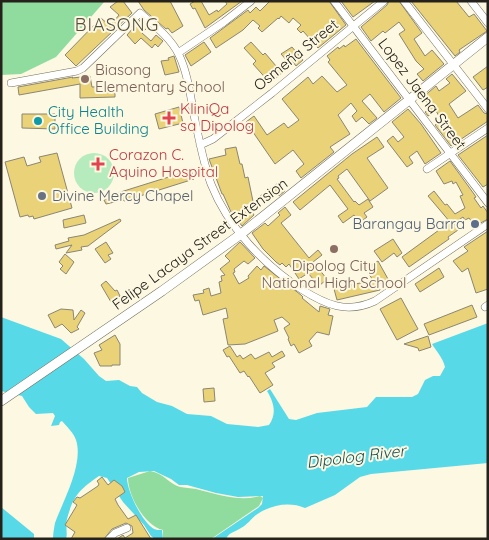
<svg xmlns="http://www.w3.org/2000/svg" width="489" height="540" font-family="Quicksand,sans-serif">
<style>
.green{fill:#b6ebbe}
.forest{fill:#90db9e}
.water{fill:#58d9e8}
.building{fill:#e9d278;stroke:#8b8673}
.lines{fill:none;stroke-linecap:round;stroke-linejoin:round}
.minor-casing{stroke:#74705d;stroke-width:8}
.major-casing{stroke:#74705d;stroke-width:10}
.minor{stroke:#fff;stroke-width:7}
.major{stroke:#fff;stroke-width:9}
.education-dot{fill:#8d6e63;stroke:#fdf8e2;stroke-width:2}
.health-dot{fill:#e0444e;stroke:#fdf8e2;stroke-width:2}
.culture-dot{fill:#0f9aa8;stroke:#fdf8e2;stroke-width:2}
.worship-dot{fill:#6b7280;stroke:#fdf8e2;stroke-width:2}
.service-dot{fill:#5c6f8a;stroke:#fdf8e2;stroke-width:2}
.labels{text-anchor:middle;stroke-width:4;stroke-linejoin:round;paint-order:stroke}
.street-label{font-size:15px;fill:#24221a;stroke:#fdf8e2}
.education-label{font-size:15px;fill:#785e54;stroke:#fdf8e2;text-anchor:start}
.health-label{font-size:15px;fill:#be3a42;stroke:#fdf8e2;text-anchor:start}
.culture-label{font-size:15px;fill:#0d838f;stroke:#fdf8e2;text-anchor:start}
.worship-label{font-size:15px;fill:#5b616d;stroke:#fdf8e2;text-anchor:start}
.service-label{font-size:15px;fill:#4e5e75;stroke:#fdf8e2;text-anchor:end}
.water-label{font-size:16px;font-style:italic;fill:#195157;stroke:#fdf8e2}
.quarter-label{font-size:18px;letter-spacing:1px;fill:#55503e;stroke:#fdf8e2}
</style>
<rect width="100%" height="100%" fill="#fdf8e2"/>
<path class="green" d="M74 173a20 20 0 1 1 40 0a20 20 0 1 1-40 0Z"/>
<path class="forest" d="M1,1H105L56,57L21,74L1,75Z
M150,471C164,473 169,484 180,487C185,488 191,488 196,489C216,494 239,502 260,496L263,498L259,506L211,539H163V530C145,526 128,496 128,478Z"/>
<path class="water" d="M1,317L61,339L84,359L99,376L106,381L119,380L130,386L137,387L142,393L157,402L172,406L187,414L211,416L227,424L258,427L269,425C277,413 274,403 267,391L270,389L289,419L296,420L317,413L367,407L376,397H412L418,394L425,380L433,376H440L445,367C443,358 437,352 432,344L488,323V463L371,474L360,477L335,495L305,508C289,501 270,505 256,515C251,519 247,525 241,528C235,532 229,532 226,539H212L258,508L262,504L263,496L238,497L216,493L187,485H179L171,479L154,471L139,472L127,478C127,491 142,522 154,529C156,530 159,530 162,530L163,539H155L151,536L144,525L123,502L107,478L99,476C80,489 73,496 67,519C65,526 68,532 66,539H53C53,534 54,528 55,523C63,501 84,464 76,440C74,433 67,427 62,421L60,422L59,425L51,426L55,416L53,413L36,414L29,407L22,396L1,391Z
M1,507L34,534V539H1Z"/>
<path class="building" d="M118,1H123L132,13L76,66L65,55L101,18L110,26L119,15L110,7Z
M138,1H170L183,26L172,33L168,28L166,29L144,10Z
M195,1H201L209,15L217,10L218,12L227,4L225,1H242L205,28L195,8L193,9L190,4Z
M270,1H329L346,25L318,48L303,31L301,33L297,29L301,25L293,18L289,23L281,16L279,19L278,18L262,32L258,28L260,26L253,20L243,30L216,48L210,38L248,10L250,13L256,7L260,11Z
M341,1H375L353,17Z
M389,1H399L422,33L414,39L425,56L432,50L444,64L423,81L417,74L424,69L416,61L399,34L405,30L399,22L385,33L383,31L371,41L361,27L387,5Z
M411,1H456L469,17L474,14L487,31L459,50L460,52L455,56Z
M140,20L148,27L142,33L151,41L156,35L163,41L158,47L155,44L152,48L141,38L135,44L127,35Z
M356,39L401,98L384,112L370,94L362,101L377,118L369,124L362,117L356,122L352,116L357,111L351,103L338,115L350,134L330,147L334,152L301,178L296,171L304,164L293,150L275,164L246,122L254,116L267,135L284,123L288,128L299,120L282,99L308,77L313,84L322,76L337,92L347,85L328,62L330,60L327,56L338,47L339,49L344,45L345,47Z
M204,42L211,52L191,66L185,55Z
M251,42L263,55L265,53L282,73L270,83L253,64L256,61L244,48Z
M292,47L303,60L296,66L293,62L290,64L281,54Z
M174,56L179,72L165,75L161,61L169,60L168,58Z
M488,66V87L483,90L473,77Z
M452,74L466,91L449,104L458,118L478,105L484,113L488,114V121L451,146L435,125L442,121L436,111L428,116L425,112L431,108L423,97L436,86L439,91L450,83L446,79Z
M90,76L92,87L115,86V97L80,98V84L19,95L18,87L73,77L72,78Z
M179,107L183,123L159,129L155,114Z
M408,109L421,124L441,153L425,164L417,151L409,157L413,163L407,167L387,141L393,136L398,142L404,137L392,122Z
M22,114H55V129L22,128Z
M488,135V184L483,187L458,155Z
M377,137L384,147L367,158L388,188L370,201L347,169L338,176L339,178L337,179L354,202L355,201L359,205L368,199L373,207L364,213L367,217L359,223L354,215L343,223L338,216L348,209L330,185L300,210L293,202L352,154Z
M236,147L240,164H242L245,178L248,177L255,211L252,212L254,215L242,226L231,212L223,194H222L209,159L226,155L225,149Z
M57,153L72,208L34,219L33,216L29,217L28,215L20,217L5,162L24,157L27,166L41,162L39,157Z
M450,161L474,194L476,197L474,198L481,208L483,206L488,213V219L475,226L469,218L465,220L463,217L454,223L458,230L448,237L449,239L409,267L402,257L450,222L428,196L434,191L445,205L447,204L455,214L465,208L460,196L463,195L456,182L453,184L452,181L444,184L436,171Z
M191,170L194,179L124,201L123,200L106,204L104,200L112,197L111,195Z
M278,183L285,191L279,196L276,192L264,201L260,196Z
M285,207L291,215L281,223L309,258L318,250L322,255L313,262L327,279L319,286L308,273L299,279L289,264L286,267L282,263L280,265L276,262L263,249L252,233L265,223L268,226L280,215L278,213Z
M84,215L86,223L64,228L63,220Z
M120,219L121,221L88,246L81,247L82,250L66,253L72,245L56,249L55,245L69,241L68,238L84,235Z
M488,231V289L476,293L468,268L462,272L453,261L468,251L464,247Z
M393,239L402,253L397,257L394,253L382,262L374,251Z
M106,242L113,253L108,255L111,259L105,263L95,249Z
M240,242L255,258L248,264L244,261L234,269L235,272L233,273L239,284L249,278L248,276L257,266L261,270L264,266L301,295L303,297L302,298L319,312L320,306L330,309L328,315L333,316L329,335L317,332L309,341L312,346L299,353L294,344L291,346L288,339L289,338L284,328L290,324L282,317L274,320L278,331L245,344L228,345L223,319L228,318L226,308L203,315L199,300L195,301L193,295L204,293L203,290L209,288L211,296L221,293L219,282L222,281L221,276L225,275L220,269L230,261L225,256Z
M65,254L74,262L66,274L60,269L63,266L59,262Z
M378,261L388,279L378,284L380,290L337,300L334,289L373,280L365,269Z
M439,268L444,277L420,292L415,284Z
M106,281L115,291L117,290L120,296L111,302L101,285Z
M401,298L418,329L397,340L380,309Z
M472,305L477,317L429,335L424,324Z
M61,309L73,310L74,320L81,310L85,313L77,327L79,329L71,333L62,324L55,328L48,315Z
M115,335L120,344V365H112V366H100L94,353L102,350L99,345Z
M428,336L431,347L419,351L418,348L404,344Z
M230,346L237,357L240,355L243,359L251,354L255,359L269,352L272,357L282,351L285,356L272,363L275,367L265,373L273,385L260,393L249,376L248,377L244,371L240,373L229,356L227,357L223,350Z
M214,388L215,401L204,402L203,389Z
M102,477L108,485L114,480L122,486L125,492L115,499L118,505L128,519L136,515L151,539H117L123,535L125,538L133,533L132,526L126,523L112,529L104,539H71L75,532L65,525L77,505L73,502L77,497L80,498L98,486L99,484L97,481Z"/>
<g class="lines">
<g class="minor-casing">
<path id="minor" d="M334,1L488,203
M404,1L488,109
M471,1L488,23
M178,53L224,22L251,1
M11,83L77,71L83,68L140,13C154,25 171,38 179,55C189,76 191,102 196,125C200,144 204,165 211,184C228,227 263,264 301,289C326,305 347,314 375,301L488,224
M200,145L213,139L272,93L384,1
M427,169L488,128
M485,307L488,305
M109,539L115,533L127,528"/>
</g>
<g class="major-casing">
<path id="major" d="M1,401L162,291L241,234L488,37"/>
</g>
<use href="#minor" class="minor"/>
<use href="#major" class="major"/>
</g>
<g class="education-dot">
<circle cx="85" cy="79" r="5"/>
<circle cx="334" cy="249" r="5"/>
</g>
<g class="health-dot">
<path d="M166.5 110.5h5v5h5v5h-5v5h-5v-5h-5v-5h5z"/>
<path d="M95.5 156.5h5v5h5v5h-5v5h-5v-5h-5v-5h5z"/>
</g>
<circle class="culture-dot" cx="38" cy="121" r="5"/>
<circle class="worship-dot" cx="42" cy="196" r="5"/>
<circle class="service-dot" cx="475" cy="224" r="5"/>
<g class="labels">
<g class="street-label">
<text transform="translate(296 55) rotate(-39)" y="5">Osmeña Street</text>
<text transform="translate(422 94) rotate(53)" y="5">Lopez Jaena Street</text>
<text transform="translate(200 244) rotate(-36)" y="5">Felipe Lacaya Street Extension</text>
</g>
<g class="education-label">
<text x="95" y="75">Biasong<tspan x="95" dy="17">Elementary School</tspan></text>
<text x="334" y="271" text-anchor="middle">Dipolog City<tspan x="334" dy="17">National High School</tspan></text>
</g>
<g class="health-label">
<text x="180" y="114">KliniQa<tspan x="180" dy="17">sa Dipolog</tspan></text>
<text x="109" y="160">Corazon C.<tspan x="109" dy="17">Aquino Hospital</tspan></text>
</g>
<g class="culture-label">
<text x="48" y="117">City Health<tspan x="48" dy="17">Office Building</tspan></text>
</g>
<g class="worship-label">
<text x="52" y="201">Divine Mercy Chapel</text>
</g>
<g class="service-label">
<text x="465" y="229">Barangay Barra</text>
</g>
<g class="water-label">
<text transform="translate(356 456) rotate(-7)" y="6">Dipolog River</text>
</g>
<g class="quarter-label">
<text x="117" y="31">BIASONG</text>
</g>
</g>
<rect width="489" height="540" fill="none" stroke="#24221a" stroke-width="5"/>
</svg>
